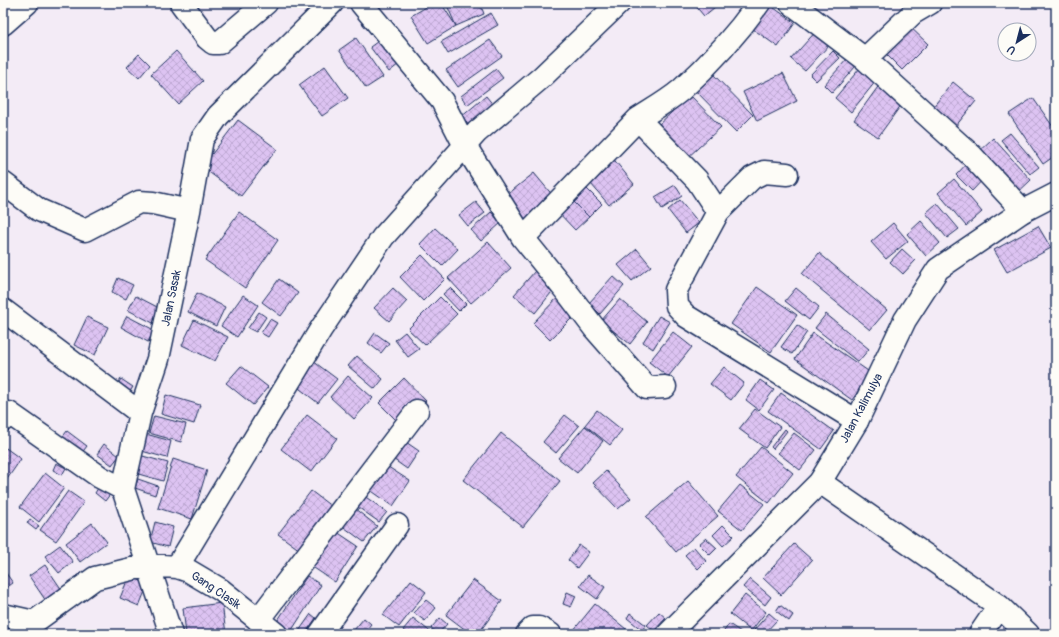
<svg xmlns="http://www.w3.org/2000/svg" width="1059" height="637" font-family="Pangolin,sans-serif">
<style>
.building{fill:url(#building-cross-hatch);stroke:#1b2f5e}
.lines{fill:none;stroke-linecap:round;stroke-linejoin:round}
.street-casing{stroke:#1b2f5e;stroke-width:25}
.secondary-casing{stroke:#1b2f5e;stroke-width:25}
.street{stroke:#fdfcf7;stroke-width:22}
.secondary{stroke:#fdfcf7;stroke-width:22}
.labels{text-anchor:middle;stroke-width:4;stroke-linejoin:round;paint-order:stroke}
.street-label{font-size:12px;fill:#1b2f5e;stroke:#fdfcf7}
</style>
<defs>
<pattern id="building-cross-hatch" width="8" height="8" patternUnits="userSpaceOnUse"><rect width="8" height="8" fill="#ddc3f2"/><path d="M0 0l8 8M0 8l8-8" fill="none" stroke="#bda8d2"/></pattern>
</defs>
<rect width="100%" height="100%" fill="#f3ebf6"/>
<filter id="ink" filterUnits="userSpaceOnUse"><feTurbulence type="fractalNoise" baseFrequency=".025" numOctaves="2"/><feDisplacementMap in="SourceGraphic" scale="8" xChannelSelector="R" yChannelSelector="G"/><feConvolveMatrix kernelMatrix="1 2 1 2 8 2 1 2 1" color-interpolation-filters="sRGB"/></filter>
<g filter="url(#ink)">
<path class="building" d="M433,3H441L456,26L428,43L411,16Z
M446,3H480L484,14L456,26Z
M693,3H720L704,16Z
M770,5L795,23L778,47L753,29Z
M491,13L498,25L448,54L441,42Z
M905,22L928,44L902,70L880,48Z
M818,29L832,42L805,71L791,59Z
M356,38L383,77L366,88L339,50Z
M381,39L399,64L389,72L370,47Z
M490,40L502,56L458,87L446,70Z
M176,51L203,81L178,104L151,74Z
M833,51L840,58L816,81L810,75Z
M139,54L150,65L139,78L127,67Z
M848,58L856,66L832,93L824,85Z
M325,66L348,98L322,116L299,85Z
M860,68L876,81L851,112L835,98Z
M496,69L503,78L467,105L461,96Z
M709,70L753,115L736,132L692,87Z
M783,73L797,101L757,121L743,92Z
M953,82L976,101L955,127L932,108Z
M880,84L904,101L878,137L854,120Z
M690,95L721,127L687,158L657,126Z
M486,96L494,106L468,127L460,118Z
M1033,98L1056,131V155L1043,164L1009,114Z
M238,120L277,149L241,196L202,167Z
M1010,133L1039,167L1030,174L1001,140Z
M993,138L1031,180L1013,197L975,155Z
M611,156L634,184L609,205L585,177Z
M971,159L987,175L972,191L956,175Z
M534,173L554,197L523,222L503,198Z
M954,179L982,212L966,226L938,193Z
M582,184L602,204L589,217L569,197Z
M675,185L682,196L662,209L655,197Z
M569,197L589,217L575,230L556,210Z
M680,200L699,223L686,233L668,210Z
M476,202L485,213L468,226L459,215Z
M937,203L959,229L947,238L926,213Z
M239,212L278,240L245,288L205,260Z
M491,212L501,223L481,241L471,230Z
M921,221L940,243L926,256L907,234Z
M893,223L908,241L886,259L871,242Z
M1038,226L1051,248L1007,272L994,250Z
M435,228L458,249L442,266L420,244Z
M488,242L511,268L471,303L448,278Z
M637,249L651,266L632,281L618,265Z
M902,249L915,261L903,274L890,262Z
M819,253L887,310L870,330L802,274Z
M422,255L445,279L423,301L400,277Z
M535,271L555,288L535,313L514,295Z
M613,276L624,286L600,314L589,303Z
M118,278L133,285L126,299L112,292Z
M279,279L298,293L281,316L262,302Z
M757,287L797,315L771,352L731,324Z
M393,288L407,301L389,321L374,308Z
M450,288L466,304L459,311L443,294Z
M796,288L819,307L809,320L785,301Z
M197,293L225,307L216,326L188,312Z
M243,295L258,305L237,337L221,326Z
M136,296L161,309L153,323L128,310Z
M559,296L577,313L550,340L533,323Z
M440,297L457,314L425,345L408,329Z
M620,299L647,322L630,344L601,321Z
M259,312L266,317L256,332L248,328Z
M826,314L869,349L858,362L815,328Z
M127,316L154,330L148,342L121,327Z
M659,316L670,322L653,349L643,342Z
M87,317L108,327L95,355L74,345Z
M270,319L277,323L268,337L261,333Z
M194,320L228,337L215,361L182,345Z
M797,325L807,332L792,354L781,347Z
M405,332L419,349L408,357L395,340Z
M673,332L692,347L668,377L649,362Z
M375,333L389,343L381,353L368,343Z
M813,333L871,373L852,400L795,359Z
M357,356L383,379L375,389L348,366Z
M309,358L337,379L318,403L291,382Z
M241,366L268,387L253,405L226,383Z
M724,367L744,383L731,400L710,384Z
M348,376L373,398L354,419L330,397Z
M404,378L426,401L401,425L379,403Z
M121,379L133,387L125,399L113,391Z
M760,380L774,390L759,410L746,400Z
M781,393L834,431L821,449L768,411Z
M166,395L200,405L194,424L161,414Z
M755,409L780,427L765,448L739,429Z
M597,410L622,430L610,445L585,425Z
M307,415L337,438L311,472L281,449Z
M565,415L579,426L556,453L543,442Z
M154,416L186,424L181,442L149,433Z
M585,426L603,441L577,473L558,458Z
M785,429L787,431L773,449L771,447Z
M67,431L87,446L81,454L61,439Z
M142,433L171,441L167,458L138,450Z
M501,433L560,481L523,527L463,480Z
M794,433L816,450L800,470L778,453Z
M403,440L419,451L407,469L390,457Z
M104,444L119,456L112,465L97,454Z
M3,446L21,459L3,485Z
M761,447L793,473L769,503L736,477Z
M139,455L168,463L163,481L135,473Z
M173,459L207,470L192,519L158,508Z
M56,463L66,468L62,475L53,470Z
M382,463L410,481L393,506L366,487Z
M606,471L631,498L618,509L593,483Z
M45,473L64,488L39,522L20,507Z
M138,479L158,486L155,495L135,488Z
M688,481L718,516L676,552L646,517Z
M100,485L111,493L105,501L95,493Z
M740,485L764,504L742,530L718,511Z
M68,491L84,502L56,541L40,530Z
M311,491L336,510L304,553L278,534Z
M360,493L387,512L379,522L352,503Z
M350,505L377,526L364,542L337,522Z
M30,519L39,526L36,530L27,523Z
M155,522L173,527L168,547L150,542Z
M92,523L107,542L80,562L66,543Z
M723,525L734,536L723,546L713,535Z
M331,528L358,546L335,582L308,564Z
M706,538L717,548L710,555L699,544Z
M794,544L812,560L781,595L763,578Z
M60,545L73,562L59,573L45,556Z
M579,545L589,552L577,568L568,560Z
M694,547L706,561L698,569L685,555Z
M45,565L62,590L46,601L29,576Z
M3,569L13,583L3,590Z
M588,575L605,587L597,599L580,586Z
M129,576L148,584L139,606L120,598Z
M307,576L321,585L290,633L276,623Z
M750,579L771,597L765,605L743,587Z
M411,580L426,592L399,627L383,615Z
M473,580L502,601L478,634H471L446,615Z
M567,592L576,596L571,607L563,604Z
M745,595L766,612L751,631L730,614Z
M426,600L436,608L425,621L414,613Z
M222,603L226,634H186L183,608Z
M595,604L631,633L630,634H578L573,631Z
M780,605L793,615L789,621L776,611Z
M659,612L666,618L654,631L647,625Z
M630,613L646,625L642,630L627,618Z
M769,613L777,620L764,634H758L754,630Z
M311,614L316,618L305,634H302L299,631Z
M364,618L371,624L363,634H359L354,630Z
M413,618L433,634H408L403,630Z
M440,618L447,624L438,634L431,628Z
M729,624L744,634H722Z
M1000,630L1006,634H997Z"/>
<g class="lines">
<g class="street-casing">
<path id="street" d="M181,3L207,38L213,43H219L266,3
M361,3L442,101L464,144L523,238L638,119L697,180L718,212L676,290L677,306L686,316L857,421
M791,3L865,59L972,156L1023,211
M3,24L27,3
M865,59L913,13L930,3
M638,119C652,110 668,101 681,90C710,64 736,35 759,3
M3,183L39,210L85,230L139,202L153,203L189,211
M718,212L752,178L764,172L787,174
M523,238L570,296L595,329L647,388L665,387
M3,310L140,413
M3,420L9,413L100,477L123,489
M820,482L999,606L1028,634
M177,567L321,329L383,237L477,132L542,77L619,3
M3,615L34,622L95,578L148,565L177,567L189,571L221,590L276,634
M258,620L417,411
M171,634L123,489L140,413L158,359L189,211L202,139L218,116L332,3
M320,634L397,525
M527,634L533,628H539L550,634
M980,634L999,606"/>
</g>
<g class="secondary-casing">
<path id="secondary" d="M668,634L820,482L857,421L905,320L938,269L1023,211L1056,194"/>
</g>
<use href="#street" class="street"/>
<use href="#secondary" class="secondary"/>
</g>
</g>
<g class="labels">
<g class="street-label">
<text transform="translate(171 298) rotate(-78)" y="4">Jalan Sasak</text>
<text transform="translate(861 408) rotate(-62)" y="4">Jalan Kalimulya</text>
<text transform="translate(216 590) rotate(34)" y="4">Gang Clasik</text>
</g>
</g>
<rect width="1059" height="637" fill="none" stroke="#fdfcf7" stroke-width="16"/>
<rect x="8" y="8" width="1043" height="621" fill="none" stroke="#1b2f5e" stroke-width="1.5" filter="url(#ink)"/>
<g transform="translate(1017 42) rotate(216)"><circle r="19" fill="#fdfcf7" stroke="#a3aaba"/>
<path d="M0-3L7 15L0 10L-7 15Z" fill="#1b2f5e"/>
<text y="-6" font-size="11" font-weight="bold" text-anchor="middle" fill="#1b2f5e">U</text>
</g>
</svg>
